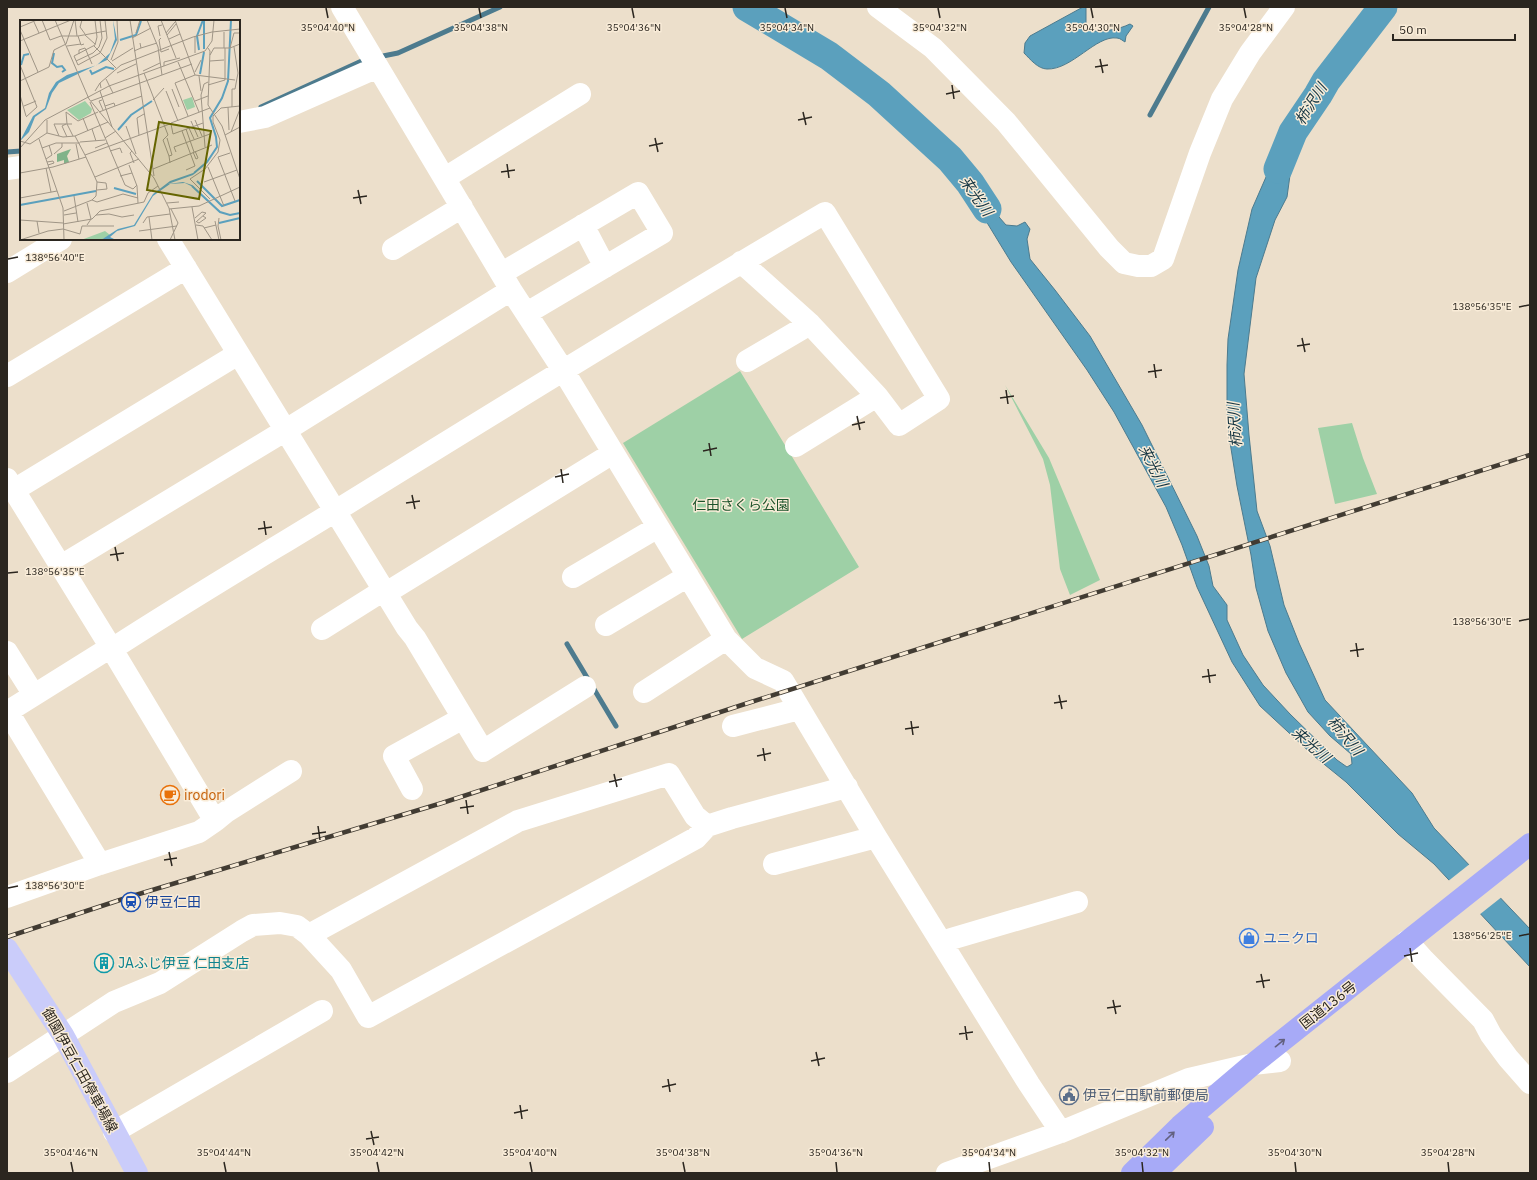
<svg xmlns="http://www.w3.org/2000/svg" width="1537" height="1180" font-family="'IBM Plex Sans','Noto Sans JP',sans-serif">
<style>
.green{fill:#9ed0a6}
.water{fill:#5ba0bd;stroke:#4d7b8e}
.pier{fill:#ecdfcb}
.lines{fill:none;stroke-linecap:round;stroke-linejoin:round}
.stream{stroke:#4d7b8e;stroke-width:5}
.river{stroke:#5ba0bd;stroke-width:29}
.minor{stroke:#fff;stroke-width:22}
.major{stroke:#caccfa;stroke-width:22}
.highway{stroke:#a7aaf7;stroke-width:22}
.rail-casing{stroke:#423c33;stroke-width:4.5}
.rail{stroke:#f9ecd8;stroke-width:3;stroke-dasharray:9;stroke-linecap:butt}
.oneway{stroke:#636180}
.ticks{fill:none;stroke:#2b261f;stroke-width:1.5}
.labels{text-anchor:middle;stroke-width:3;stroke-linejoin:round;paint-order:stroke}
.park-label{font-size:14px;fill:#1b532a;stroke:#f9ecd8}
.food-label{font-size:14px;fill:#c56008;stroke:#f9ecd8;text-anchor:start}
.transit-label{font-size:14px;fill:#164399;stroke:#f9ecd8;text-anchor:start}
.shop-label{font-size:14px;fill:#366cbe;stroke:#f9ecd8;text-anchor:start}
.culture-label{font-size:14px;fill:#0d838f;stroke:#f9ecd8;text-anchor:start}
.street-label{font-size:14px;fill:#2b261f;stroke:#f9ecd8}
.service-label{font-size:14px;fill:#4e5e75;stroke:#f9ecd8;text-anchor:start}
.water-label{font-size:15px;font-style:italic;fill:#163643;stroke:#f9ecd8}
.inset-river{fill:none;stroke:#5ba0bd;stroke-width:2}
.inset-road{fill:none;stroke:#9f9586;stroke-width:1}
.view{fill:#656500;fill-opacity:0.15;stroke:#656500;stroke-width:2}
.inset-edge{fill:none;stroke:#2b261f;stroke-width:2}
.ticks-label{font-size:10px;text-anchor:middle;fill:#2b261f;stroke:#f9ecd8;stroke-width:3;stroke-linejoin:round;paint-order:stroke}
</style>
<rect width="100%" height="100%" fill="#ecdfcb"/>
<path class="green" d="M740,371L859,567L742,639L623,443Z
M1005,385L1049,458L1100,580L1070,595L1060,569L1050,485L1043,459Z
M1352,423L1363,458L1377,494L1335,504L1318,428Z"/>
<path class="water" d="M1083,7H1086V24L1094,31C1107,31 1117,30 1130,24L1133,26L1126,36L1125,42C1123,41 1120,38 1117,38C1096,35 1072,70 1047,69C1038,69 1030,59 1024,53L1025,43L1030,36Z
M1287,129L1301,136L1298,149L1291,168L1287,197L1275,220L1256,278L1244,374L1249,435L1257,511L1270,546L1284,605L1299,643L1325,700L1412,793L1434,828L1530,929V967L1434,864L1398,834L1346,782L1314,756L1260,706L1232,662L1197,587L1182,545L1166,507L1114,412L1087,370L1011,262L961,180L969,172C982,190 991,209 1006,225L1017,226L1025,222L1030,229L1027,239L1030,259L1055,290L1090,336L1142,425L1197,536L1209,566L1213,586L1227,605V620L1243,655L1263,685L1290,714L1337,760L1347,767L1352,764L1351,754L1330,736L1308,712L1286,673L1268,631L1256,588L1251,555L1237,486L1229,436L1227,410V365L1228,339L1238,270L1252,209Z"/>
<path class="pier" d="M1471,863L1503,896L1479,915L1447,882Z"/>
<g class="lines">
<path class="stream" d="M378,57L398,53L500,7
M261,107L366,59
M1150,115L1209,7
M7,152L21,151
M567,644L616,726"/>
<path class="river" d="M747,7L829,56L879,94L950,159L970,183L987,209
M1278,169L1293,132L1318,95L1326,81L1383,7"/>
<path class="minor" d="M342,7L511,290L563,370L726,639L755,668L783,681L876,837L1029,1084L1061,1132
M878,7L933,48L1006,122L1109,248L1124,263L1138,266H1151L1163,259L1200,153L1222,99L1250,53L1284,7
M239,122L265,117L378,67
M7,169L21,167
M445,178L580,94
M583,225L605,267
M168,239L407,628L415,638L483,751L585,687
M393,249L462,207
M7,272L61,239
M502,273L638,193L662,233L527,313
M747,361L810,324
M7,376L186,268
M796,446L877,396
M7,479L113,651L215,821L199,832L100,864L7,897
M14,490L238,354
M61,566L286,430L511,290
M573,577L658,527
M386,593L613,453
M606,625L688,576
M322,629L384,590
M112,649C186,601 262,556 337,510C499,410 661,309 825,213L939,399L899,425L877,396L810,324L741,262
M7,652L34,695
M644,692L726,639
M7,712L111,647
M8,712L100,864
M733,726L799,709
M412,789L394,756L463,718
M215,821L226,812L291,771
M774,864L876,837
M309,935L518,821L669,774L695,816L707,826L732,818L847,787
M1407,941L1424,960L1483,1020L1491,1035L1508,1058L1530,1083
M942,943L951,939L1077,902
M7,1072L114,1002L160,983L242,931L253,925L280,923L297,926L309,935L341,970L368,1017L696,838L707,826
M114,1132L322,1011
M947,1173L1061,1132L1189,1079L1253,1064L1280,1061"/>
<path class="major" d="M7,949L63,1035L137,1173"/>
<path class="highway" d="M1132,1173L1180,1126L1253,1064L1530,844
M1155,1173L1203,1127"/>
<g class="rail-casing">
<path id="rail" d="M7,937L129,897L442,803L748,703L1530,455"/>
</g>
<use href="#rail" class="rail"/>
</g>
<defs><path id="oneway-shaft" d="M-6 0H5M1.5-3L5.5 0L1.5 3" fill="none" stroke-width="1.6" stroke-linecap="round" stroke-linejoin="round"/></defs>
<g class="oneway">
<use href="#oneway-shaft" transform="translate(1280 1043) rotate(-39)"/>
<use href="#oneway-shaft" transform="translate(1170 1136) rotate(-44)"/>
</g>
<path class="ticks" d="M326,8L328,18M479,8L481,18M632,8L634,18M785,8L787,18M938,8L940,18M1091,8L1093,18M1244,8L1246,18M1100,59L1103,73M1095,67L1108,65M952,85L954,99M946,94L960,91M803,112L806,125M798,120L812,117M655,138L658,152M649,146L663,143M507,164L509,178M501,172L515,170M358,190L361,204M353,198L367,196M8,259L18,257M1519,307L1529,305M1302,338L1305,352M1297,346L1310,344M1154,364L1156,378M1148,372L1162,370M1006,390L1008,404M1000,398L1014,396M857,416L860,430M852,425L865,422M709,443L711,456M703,451L717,448M561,469L563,483M555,477L569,474M412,495L415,509M406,503L420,501M264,521L266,535M258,529L272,527M115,547L118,561M110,555L124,553M8,573L18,572M1519,621L1529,619M1356,643L1358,657M1350,651L1364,649M1208,669L1210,683M1202,677L1216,675M1059,695L1062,709M1054,703L1067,701M911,721L913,735M905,729L919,727M763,748L765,761M757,756L771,753M614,774L617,787M609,782L622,779M466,800L468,814M460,808L474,806M318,826L320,840M312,834L326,832M169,852L172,866M164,860L177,858M8,888L18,886M1519,936L1529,934M1410,948L1412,962M1404,956L1418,953M1261,974L1264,988M1256,982L1270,980M1113,1000L1116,1014M1107,1008L1121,1006M965,1026L967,1040M959,1034L973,1032M816,1052L819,1066M811,1061L825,1058M668,1079L670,1092M662,1087L676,1084M520,1105L522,1119M514,1113L528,1110M371,1131L374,1145M366,1139L379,1137M71,1162L73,1172M224,1162L226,1172M377,1162L379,1172M530,1162L532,1172M683,1162L685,1172M836,1162L837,1172M989,1162L990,1172M1142,1162L1143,1172M1295,1162L1296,1172M1448,1162L1449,1172"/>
<defs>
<g id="cafe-ring" transform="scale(1)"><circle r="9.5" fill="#f9ecd8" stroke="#e8710a" stroke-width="1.5"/><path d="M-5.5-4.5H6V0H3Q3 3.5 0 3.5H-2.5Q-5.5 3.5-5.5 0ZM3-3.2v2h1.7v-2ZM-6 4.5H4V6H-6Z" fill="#e8710a"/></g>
<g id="station-ring" transform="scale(1)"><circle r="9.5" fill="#f9ecd8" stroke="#1a4fb4" stroke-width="1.5"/><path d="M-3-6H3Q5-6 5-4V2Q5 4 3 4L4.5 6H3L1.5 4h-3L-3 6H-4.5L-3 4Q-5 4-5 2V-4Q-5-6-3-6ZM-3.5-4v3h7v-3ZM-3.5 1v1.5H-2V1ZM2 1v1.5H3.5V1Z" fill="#1a4fb4"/></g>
<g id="shop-ring" transform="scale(1)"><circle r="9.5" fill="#f9ecd8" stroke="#3f7fe0" stroke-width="1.5"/><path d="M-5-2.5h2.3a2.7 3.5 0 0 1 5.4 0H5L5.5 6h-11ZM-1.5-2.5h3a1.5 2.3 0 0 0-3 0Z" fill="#3f7fe0"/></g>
<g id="building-ring" transform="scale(1)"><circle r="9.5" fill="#f9ecd8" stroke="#0f9aa8" stroke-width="1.5"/><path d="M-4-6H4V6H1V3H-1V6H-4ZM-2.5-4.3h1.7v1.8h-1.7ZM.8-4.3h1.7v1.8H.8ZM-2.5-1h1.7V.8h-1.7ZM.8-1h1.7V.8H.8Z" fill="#0f9aa8"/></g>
<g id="civic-ring" transform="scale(1)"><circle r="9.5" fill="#f9ecd8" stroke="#5c6f8a" stroke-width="1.5"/><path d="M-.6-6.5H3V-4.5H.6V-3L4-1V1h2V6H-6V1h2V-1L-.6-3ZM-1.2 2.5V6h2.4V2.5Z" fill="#5c6f8a"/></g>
</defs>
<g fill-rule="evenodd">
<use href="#cafe-ring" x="170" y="795"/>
<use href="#station-ring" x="131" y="902"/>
<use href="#shop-ring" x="1249" y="938"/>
<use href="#building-ring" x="104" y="963"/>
<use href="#civic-ring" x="1069" y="1095"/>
</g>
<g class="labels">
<g class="park-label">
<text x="741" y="510">仁田さくら公園</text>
</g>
<g class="food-label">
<text x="184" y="800">irodori</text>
</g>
<g class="transit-label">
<text x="145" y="907">伊豆仁田</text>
</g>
<g class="shop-label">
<text x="1263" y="943">ユニクロ</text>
</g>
<g class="culture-label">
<text x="118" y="968">JAふじ伊豆 仁田支店</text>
</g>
<g class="street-label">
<text transform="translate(1328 1005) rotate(-38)" y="5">国道136号</text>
<text transform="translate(80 1070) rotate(61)" y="5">御園伊豆仁田停車場線</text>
</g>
<g class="service-label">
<text x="1083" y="1100">伊豆仁田駅前郵便局</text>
</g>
<g class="water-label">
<text transform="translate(1311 104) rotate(-58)" y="5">柿沢川</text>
<text transform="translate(976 196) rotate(55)" y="5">来光川</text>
<text transform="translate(1235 425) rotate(-94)" y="5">柿沢川</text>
<text transform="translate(1153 466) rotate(63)" y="5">来光川</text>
<text transform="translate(1345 736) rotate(50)" y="5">柿沢川</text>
<text transform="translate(1311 745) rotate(41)" y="5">来光川</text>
</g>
</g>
<g transform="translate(20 20)">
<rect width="220" height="220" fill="#ecdfcb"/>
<path d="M172,77L175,87L167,90L163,80ZM65,81L72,89L71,93L59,100L47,90ZM85,211L90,215L81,220H61Z" fill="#9ed0a6"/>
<path d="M51,129L47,136L49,142L44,144V140L37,142V134Z" fill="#80b389"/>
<path d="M93,0L97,20L87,40L39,63L32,73L26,89L15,97L9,112L0,121L13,96L25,88L29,73L36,62L47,55L77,45L90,33L95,19ZM176,152L173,155L148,164L163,162L172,165L175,168L165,163L150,164L133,176L115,206L97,211L90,217L96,220H81L98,209L114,205L133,174L150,161Z" fill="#5ba0bd"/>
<path class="inset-river" d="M100,20L116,15L121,1M184,29V0M179,30L177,16L183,0M34,33L32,43L37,47L42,46L45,50L42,52M1,45L4,35L9,34M70,50L72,54L86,47L94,49M180,54L184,32M98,110L111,95L132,81M174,153L187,142L197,127L196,117L190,98L202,78L208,61L211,0M177,161L202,186L220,180M172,166L200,192L210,195L220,193M94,168L116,174M0,185L76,171M199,203L220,198"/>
<path class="inset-road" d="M22,0L30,20L41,16M35,0L69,79L134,158L149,188L155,220M55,0L57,16M62,0L60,7L65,14M110,0L134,156M127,0L138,27L142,55M141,0L156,38M155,0L175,55M14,2L19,13M0,7L17,0M0,10L18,52M192,12L220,9M204,12V28M116,13L120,0M146,13L155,2M65,15L75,24M147,15L156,4M41,16H58L86,11M58,16L61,25L64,24M140,16L138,6L142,5M175,16V33M112,18L131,8M141,18L139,20L141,32L149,29M149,19L160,14M0,21L51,0M47,26L61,24M74,26L96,48M121,28L137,23M188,28L190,31L188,85L202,106L220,159M210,28L214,13H220M114,31L121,28L120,23M59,34V30L65,28L72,44M190,35L194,28H210L220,24M54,36L58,45L80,33L87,18L85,0M54,36L75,25L77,17L75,0M91,40L98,22L97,0M56,41L73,33L79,27L82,18L80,0M92,41L113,28M190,41L204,40M158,42L179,92M0,45L17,87L6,97M144,46V42L160,38M123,51L140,43M175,52L181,40M97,53L116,44M124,53L148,115L143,120L149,136M179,56L181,71M86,59L93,73M0,61L29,47L34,30L46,24L54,0M80,63L101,45L173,17L192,12M188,65L205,60V28M152,69L159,87M75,71L80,63L81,68M80,71L92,107M146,71L158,101M0,75L6,96M82,80L79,81L83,90M133,80L144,68M71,81L172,44M175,81L188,76M70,82L105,165L113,169L117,165M4,86L16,81M85,86L94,83L95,86M208,87L209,110M212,87V69H215L218,53L214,27M46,92L58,101L78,92M46,92L47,104L53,116M79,92L122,76M168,96L155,63L175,55L215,60M63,98L68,111M27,100V113M175,100L182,116M171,101L178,117M151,103L190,88M46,104L42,106L47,117M151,104L153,114L183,103M106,106L116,134M169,108L174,119M72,109L76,121M166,109L174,132M162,111L175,146L166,150M211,112L220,89M119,115L117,98L124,94M205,115L220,107M39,116L34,104H52M55,116L88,102M85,118L96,111M147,118L152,135L149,136L150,143M19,119L43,188L44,220M0,121L10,124L27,113L43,117L55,116L65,135L150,104M60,122L85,120M56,124L59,139M185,127L181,75L184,64L188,62M0,128L25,100L89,66L185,31L192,21L194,0M22,128L36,123H60M75,128L87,123M90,131L100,128L102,133M112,131L110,133L114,143M156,132L154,127L190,114M173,132L176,139L178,138L175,131M210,133L198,137L215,181M34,134L42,127V123M26,139L32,135L29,125M27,142L33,141L34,143L28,145M109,145L117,166L118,183M188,147L204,186M26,148L31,172M133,149L192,125M0,153L33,147L66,137M100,156L112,153M75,157L119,139M184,162L217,150M77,170L87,169L86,163L77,162M54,176L58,202M0,178L37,171M190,179L170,159L185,149L198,132L200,120L193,102V96L201,88L220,86M72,180L77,182L103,174L118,178M67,183L71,199L67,205M147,183L159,182M172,187L178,220M149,189L179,186L220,167M44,191L72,180L76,176L77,162L65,135M44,195L56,193M76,195L89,194L102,197L114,195M129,197L132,220M175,198L182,192L186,193L176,202M199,198L198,206L201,220M0,200L43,203M17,201L19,213M195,201L199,220M177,202L179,203L186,198L183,196M123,203L127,197L150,194M43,204L72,199L80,191L124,182L128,173L138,166M176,205L183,206L192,220M184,208L196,205M119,211L157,206M0,220L28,211L43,209L60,214L62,206H94M150,220L158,203L151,189"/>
<path class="view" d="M139,102L191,111L179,179L127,170Z"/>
<rect width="220" height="220" class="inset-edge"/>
</g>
<g class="ticks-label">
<text x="328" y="31">35°04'40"N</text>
<text x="481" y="31">35°04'38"N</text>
<text x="634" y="31">35°04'36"N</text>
<text x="787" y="31">35°04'34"N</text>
<text x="940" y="31">35°04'32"N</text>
<text x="1093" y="31">35°04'30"N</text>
<text x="1246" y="31">35°04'28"N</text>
<text x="55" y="261">138°56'40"E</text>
<text x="1482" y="310">138°56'35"E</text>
<text x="55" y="575">138°56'35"E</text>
<text x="1482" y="625">138°56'30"E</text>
<text x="55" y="889">138°56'30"E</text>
<text x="1482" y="939">138°56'25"E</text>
<text x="71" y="1156">35°04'46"N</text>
<text x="224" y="1156">35°04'44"N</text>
<text x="377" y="1156">35°04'42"N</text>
<text x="530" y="1156">35°04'40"N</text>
<text x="683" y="1156">35°04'38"N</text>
<text x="836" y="1156">35°04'36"N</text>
<text x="989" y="1156">35°04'34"N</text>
<text x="1142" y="1156">35°04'32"N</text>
<text x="1295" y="1156">35°04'30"N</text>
<text x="1448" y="1156">35°04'28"N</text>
</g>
<rect width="1537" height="1180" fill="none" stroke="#2b261f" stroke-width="16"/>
<path d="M1393 34v6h122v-6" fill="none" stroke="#2b261f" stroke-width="2"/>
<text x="1399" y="34" font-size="12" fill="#2b261f" stroke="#f9ecd8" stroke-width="3" paint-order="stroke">50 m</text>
</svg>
